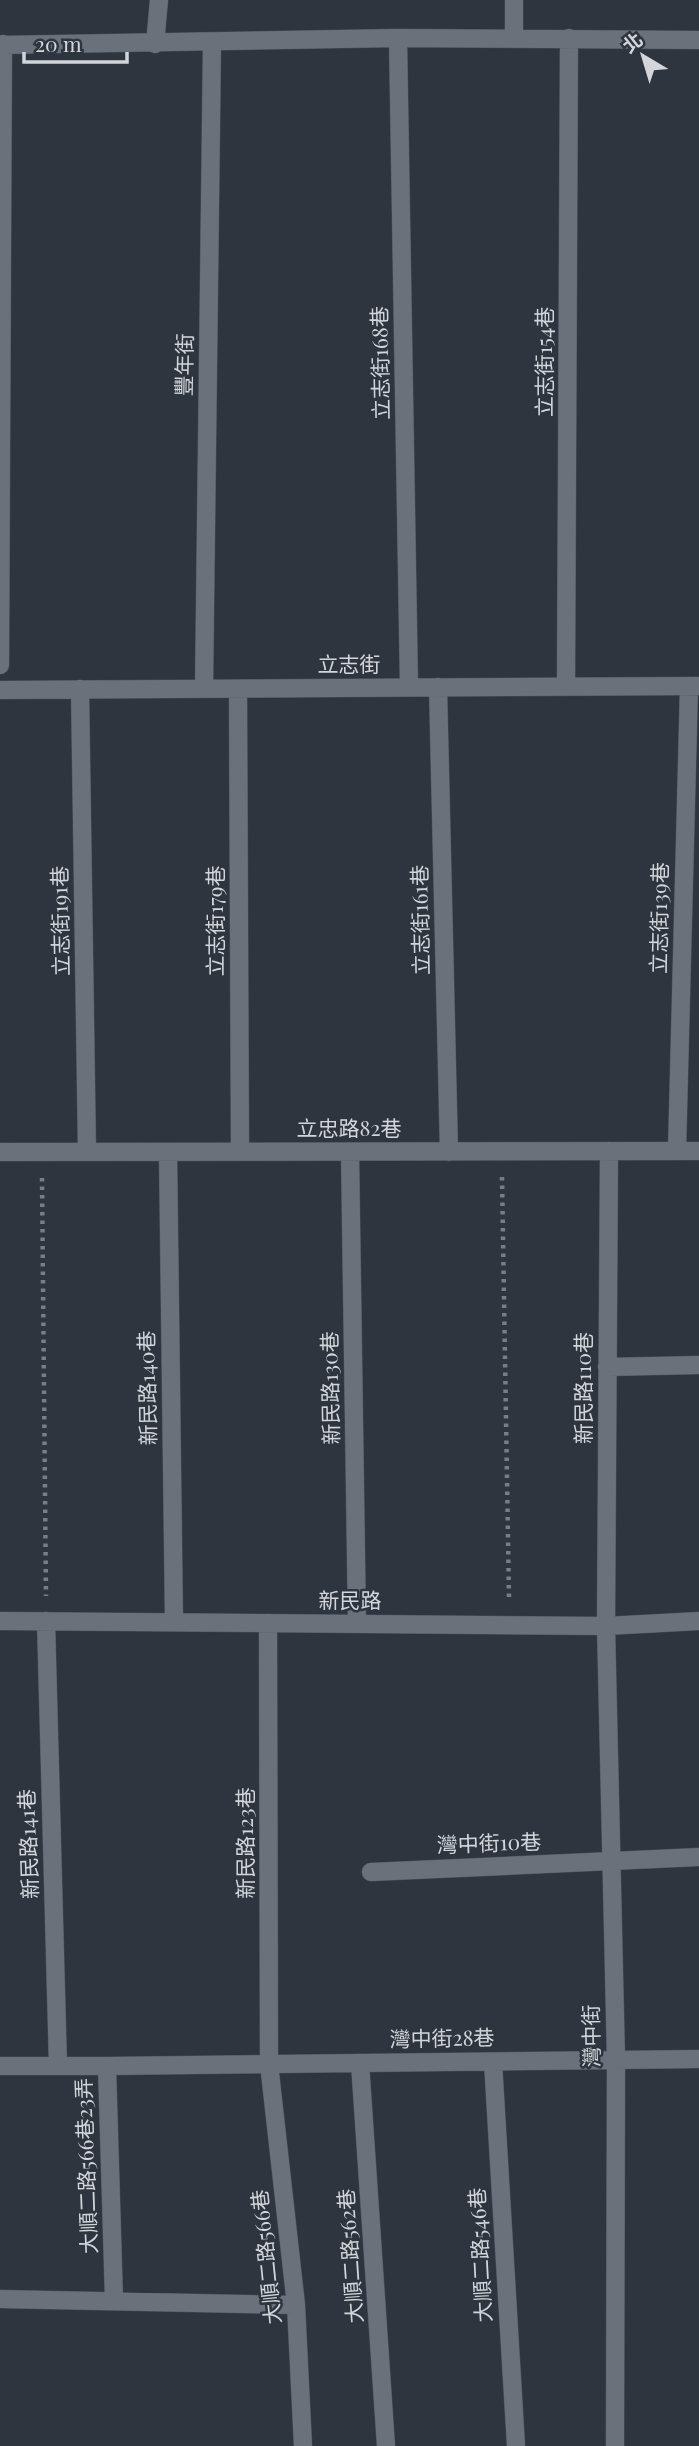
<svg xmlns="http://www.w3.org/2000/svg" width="699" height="2446" font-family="'Playfair Display','Noto Sans TC',serif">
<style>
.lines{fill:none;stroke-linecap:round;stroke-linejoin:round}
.minor-casing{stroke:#4b5158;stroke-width:19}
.path{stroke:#797e86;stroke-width:4.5;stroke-dasharray:3.5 5;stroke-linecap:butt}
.minor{stroke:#6a717b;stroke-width:18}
.labels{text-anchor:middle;stroke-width:5;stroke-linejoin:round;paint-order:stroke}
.street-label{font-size:21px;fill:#d2d6dc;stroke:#2f353e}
</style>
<rect width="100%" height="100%" fill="#2f353e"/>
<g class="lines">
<g class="minor-casing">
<path id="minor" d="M398,38L409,687
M514,38V0
M155,44L159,0
M0,45L398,38L699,40
M0,665L3,44
M566,686L569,38
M438,687L449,1152
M80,689L87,1152
M204,689L212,42
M238,689L240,1152
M0,690L699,686
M609,1151L606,1626L616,2059L615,2446
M677,1151L689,686
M0,1152L699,1151
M168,1152L174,1622
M350,1152L357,1624
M607,1367L699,1365
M0,1621L606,1626L699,1621
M46,1621L58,2066
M268,1623L269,2064L296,2305L303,2446
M371,1872L699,1857
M493,2062L516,2446
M360,2063L386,2446
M0,2066H107
M0,2299L296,2305
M114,2300L107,2066L699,2059"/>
</g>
<path class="path" d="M502,1177L509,1598
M42,1178L46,1596"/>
<use href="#minor" class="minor"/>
</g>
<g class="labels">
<g class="street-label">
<text transform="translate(545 362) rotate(-90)" y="7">立志街154巷</text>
<text transform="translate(381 363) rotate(-91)" y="7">立志街168巷</text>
<text transform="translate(185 365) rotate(-89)" y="7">豐年街</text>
<text x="349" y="672">立志街</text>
<text transform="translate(660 918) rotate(-89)" y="7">立志街139巷</text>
<text transform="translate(421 920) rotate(-91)" y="7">立志街161巷</text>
<text transform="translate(61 921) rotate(-91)" y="7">立志街191巷</text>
<text transform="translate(216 921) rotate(-90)" y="7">立志街179巷</text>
<text x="349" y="1136">立忠路82巷</text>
<text transform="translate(148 1388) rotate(-91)" y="7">新民路140巷</text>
<text transform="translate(331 1388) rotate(-91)" y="7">新民路130巷</text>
<text transform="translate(584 1388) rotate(-90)" y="7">新民路110巷</text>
<text x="350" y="1608">新民路</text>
<text transform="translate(246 1843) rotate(-90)" y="7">新民路123巷</text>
<text transform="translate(29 1844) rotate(-92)" y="7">新民路141巷</text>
<text transform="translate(489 1844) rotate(-2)" y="7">灣中街10巷</text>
<text transform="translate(592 2036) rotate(-91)" y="7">灣中街</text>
<text transform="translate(442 2039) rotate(-1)" y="7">灣中街28巷</text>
<text transform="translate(87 2166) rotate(-92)" y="7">大順二路566巷23弄</text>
<text transform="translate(481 2255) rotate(-93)" y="7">大順二路546巷</text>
<text transform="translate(351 2256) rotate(-94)" y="7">大順二路562巷</text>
<text transform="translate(267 2257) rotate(-96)" y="7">大順二路566巷</text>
</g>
</g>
<g transform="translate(643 56) rotate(322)" stroke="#2f353e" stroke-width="5" paint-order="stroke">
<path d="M0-5L12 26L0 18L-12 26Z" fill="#d2d6dc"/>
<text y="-10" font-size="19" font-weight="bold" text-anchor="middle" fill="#d2d6dc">北</text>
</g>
<path d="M24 52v10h103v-10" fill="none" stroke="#d2d6dc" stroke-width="3.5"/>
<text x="35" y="52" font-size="21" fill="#d2d6dc" stroke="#2f353e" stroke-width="5" paint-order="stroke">20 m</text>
</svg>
